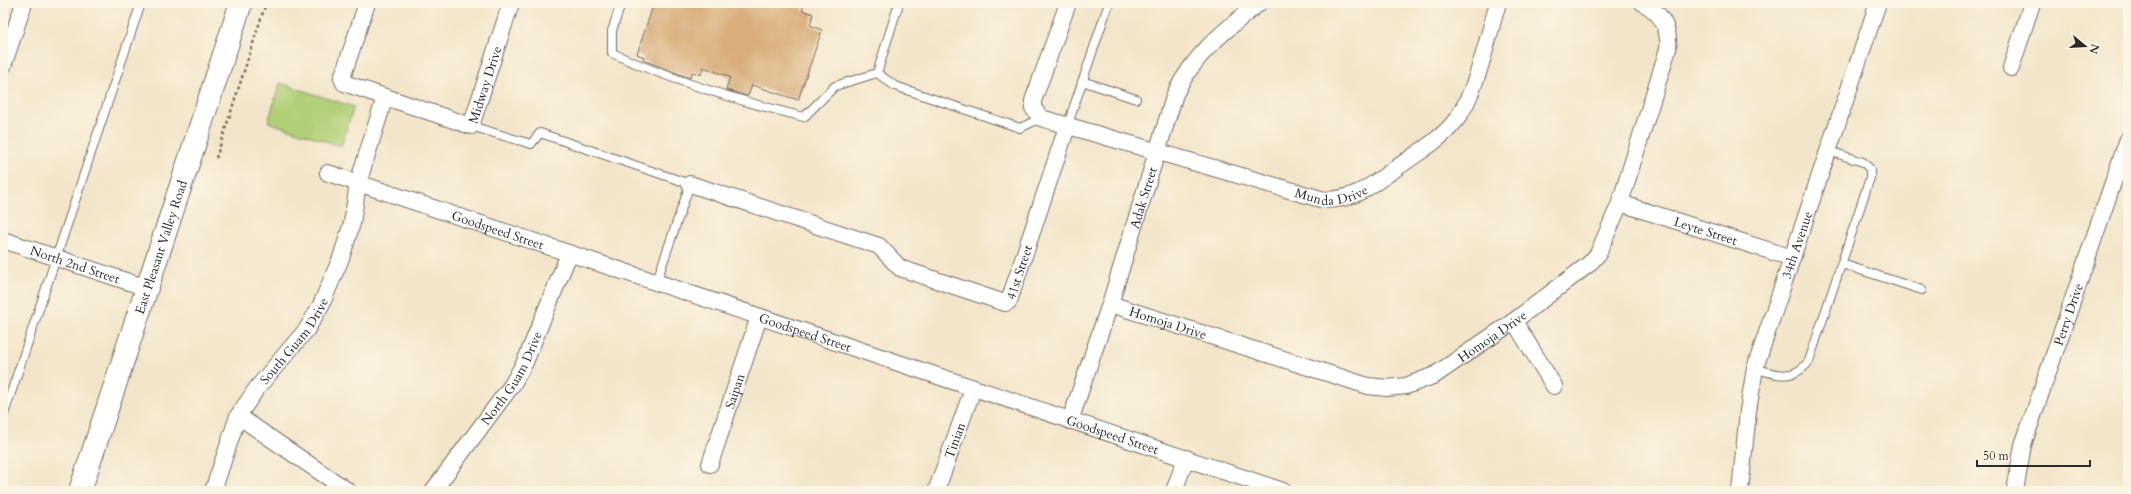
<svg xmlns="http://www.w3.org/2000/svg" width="2131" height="494" font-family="Cardo,serif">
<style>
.green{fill:#b0cf77;stroke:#6e7d51}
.building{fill:#d9ae7b}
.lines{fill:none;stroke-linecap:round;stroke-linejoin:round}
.lane-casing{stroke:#716c62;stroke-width:10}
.street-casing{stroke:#716c62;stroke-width:18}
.secondary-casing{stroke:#716c62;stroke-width:24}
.path{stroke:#716c62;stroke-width:2.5;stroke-dasharray:3 3;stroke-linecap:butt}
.lane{stroke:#fff;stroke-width:8}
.street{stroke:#fff;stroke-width:16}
.secondary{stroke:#fff;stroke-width:22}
.labels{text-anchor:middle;stroke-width:3;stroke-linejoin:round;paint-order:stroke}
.street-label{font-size:13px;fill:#2b2b2b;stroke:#fcf5e5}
</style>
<rect width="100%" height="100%" fill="#fcf5e5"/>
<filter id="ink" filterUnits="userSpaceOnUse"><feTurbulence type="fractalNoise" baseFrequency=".025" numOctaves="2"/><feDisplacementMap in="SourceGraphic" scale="8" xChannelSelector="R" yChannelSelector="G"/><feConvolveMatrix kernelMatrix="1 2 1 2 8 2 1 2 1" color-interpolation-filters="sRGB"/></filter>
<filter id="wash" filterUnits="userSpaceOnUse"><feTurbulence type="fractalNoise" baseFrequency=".012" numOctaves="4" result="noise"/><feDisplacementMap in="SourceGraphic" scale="16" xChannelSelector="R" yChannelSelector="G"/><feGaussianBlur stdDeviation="0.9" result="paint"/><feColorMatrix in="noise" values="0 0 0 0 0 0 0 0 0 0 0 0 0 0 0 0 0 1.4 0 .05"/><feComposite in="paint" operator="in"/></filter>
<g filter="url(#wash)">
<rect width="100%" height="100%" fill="#f3e5c9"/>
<path class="green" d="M280,83L354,107L341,146L268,122Z"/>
<g id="blocks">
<path class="building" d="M654,3H805L802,10L813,14L810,25L822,30L798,100L752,85L748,96L726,90L730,77L703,67L701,75L692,72L690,78L643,60L644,57L637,54Z"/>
</g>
</g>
<g filter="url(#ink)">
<use href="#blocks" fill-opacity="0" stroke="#716c62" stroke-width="1"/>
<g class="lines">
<g class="lane-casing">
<path id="lane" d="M621,3L612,31V53C673,81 739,101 804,117L835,86L877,73
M899,3L877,73L895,86L1020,128L1041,118
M1082,81L1136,99
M471,126L531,144L540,133L690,184L656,283
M1067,127L1109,3
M1842,264L1922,290
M1755,368C1775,375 1795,381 1809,361L1870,178V169L1863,162L1829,151
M3,417L141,3"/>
</g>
<g class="street-casing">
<g id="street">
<path id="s1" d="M367,3L342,78L344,83L471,126L511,3"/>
<path id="s2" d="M1068,3L1033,101V108L1041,118L1324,200C1354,200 1369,187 1392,171C1414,155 1440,141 1456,120C1476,94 1488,36 1498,3"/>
<path d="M3,66L24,3"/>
<path d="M2011,68L2032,3"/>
<path id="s3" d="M328,173L1283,491"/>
<path id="s4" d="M690,184L879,246L900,268L1005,303L1009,301L1067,127"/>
<path id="s5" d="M1620,203L1792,258"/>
<path id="s6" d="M3,240L147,288"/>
<path id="s7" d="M1110,304L1368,386L1387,388L1406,386L1435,375L1514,321L1589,264L1598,254L1620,203L1668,49C1670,29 1661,12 1643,3"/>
<path d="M1514,321L1554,386"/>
<path d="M238,416L348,491"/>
<path id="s8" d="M1070,421L1110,304L1175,94C1195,53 1224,31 1259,3"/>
<path id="s9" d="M710,464L759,317"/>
<path id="s10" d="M213,491L238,416L257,388L307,329L321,305L341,258L352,223L358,183L385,97"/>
<path id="s11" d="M433,491L512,385L525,362L569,254"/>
<path id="s12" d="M936,491L973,389"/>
<path d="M1174,491L1186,458"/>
<path id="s13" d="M1740,491L1748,411L1755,368L1878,3"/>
<path id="s14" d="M2015,491L2023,445L2128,139"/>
</g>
</g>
<g class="secondary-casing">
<g id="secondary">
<path id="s15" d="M80,491L241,3"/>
</g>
</g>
<path class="path" d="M216,158L266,3"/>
<use href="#lane" class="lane"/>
<use href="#street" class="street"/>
<use href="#secondary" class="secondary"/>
</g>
</g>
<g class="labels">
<g class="street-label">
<text dy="5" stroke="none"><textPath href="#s1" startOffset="262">Midway Drive</textPath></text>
<text dy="5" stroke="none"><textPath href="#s2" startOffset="426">Munda Drive</textPath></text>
<text dy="5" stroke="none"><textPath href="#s8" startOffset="235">Adak Street</textPath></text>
<text dy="5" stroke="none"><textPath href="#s3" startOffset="179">Goodspeed Street</textPath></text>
<text dy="5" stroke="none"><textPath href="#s5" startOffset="90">Leyte Street</textPath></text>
<text dy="5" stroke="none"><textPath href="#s13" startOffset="254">34th Avenue</textPath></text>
<text dy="5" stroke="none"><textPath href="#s15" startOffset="257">East Pleasant Valley Road</textPath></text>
<text dy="5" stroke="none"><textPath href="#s6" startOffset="76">North 2nd Street</textPath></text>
<text dy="5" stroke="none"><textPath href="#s4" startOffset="375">41st Street</textPath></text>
<text dy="5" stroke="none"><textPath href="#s14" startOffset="185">Perry Drive</textPath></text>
<text dy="5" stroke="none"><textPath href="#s7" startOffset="61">Homoja Drive</textPath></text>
<text dy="5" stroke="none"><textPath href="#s3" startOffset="503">Goodspeed Street</textPath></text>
<text dy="5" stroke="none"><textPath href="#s7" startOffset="409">Homoja Drive</textPath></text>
<text dy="5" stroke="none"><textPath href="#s10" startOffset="173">South Guam Drive</textPath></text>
<text dy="5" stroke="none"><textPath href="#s11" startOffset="138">North Guam Drive</textPath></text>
<text dy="5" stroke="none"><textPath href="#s9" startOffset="77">Saipan</textPath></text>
<text dy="5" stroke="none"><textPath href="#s3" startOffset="827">Goodspeed Street</textPath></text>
<text dy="5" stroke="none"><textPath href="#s12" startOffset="54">Tinian</textPath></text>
</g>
</g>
<rect width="2131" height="494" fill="none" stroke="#fcf5e5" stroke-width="16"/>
<g transform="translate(2085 46) rotate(108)" stroke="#fcf5e5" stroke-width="3" paint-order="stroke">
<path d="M0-3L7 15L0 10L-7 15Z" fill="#2b2b2b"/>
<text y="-6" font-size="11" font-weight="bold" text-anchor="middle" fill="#2b2b2b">N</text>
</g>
<path d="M1977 460v6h113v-6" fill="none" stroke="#2b2b2b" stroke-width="2"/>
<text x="1983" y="460" font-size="12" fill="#2b2b2b" stroke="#fcf5e5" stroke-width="3" paint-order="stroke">50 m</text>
</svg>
